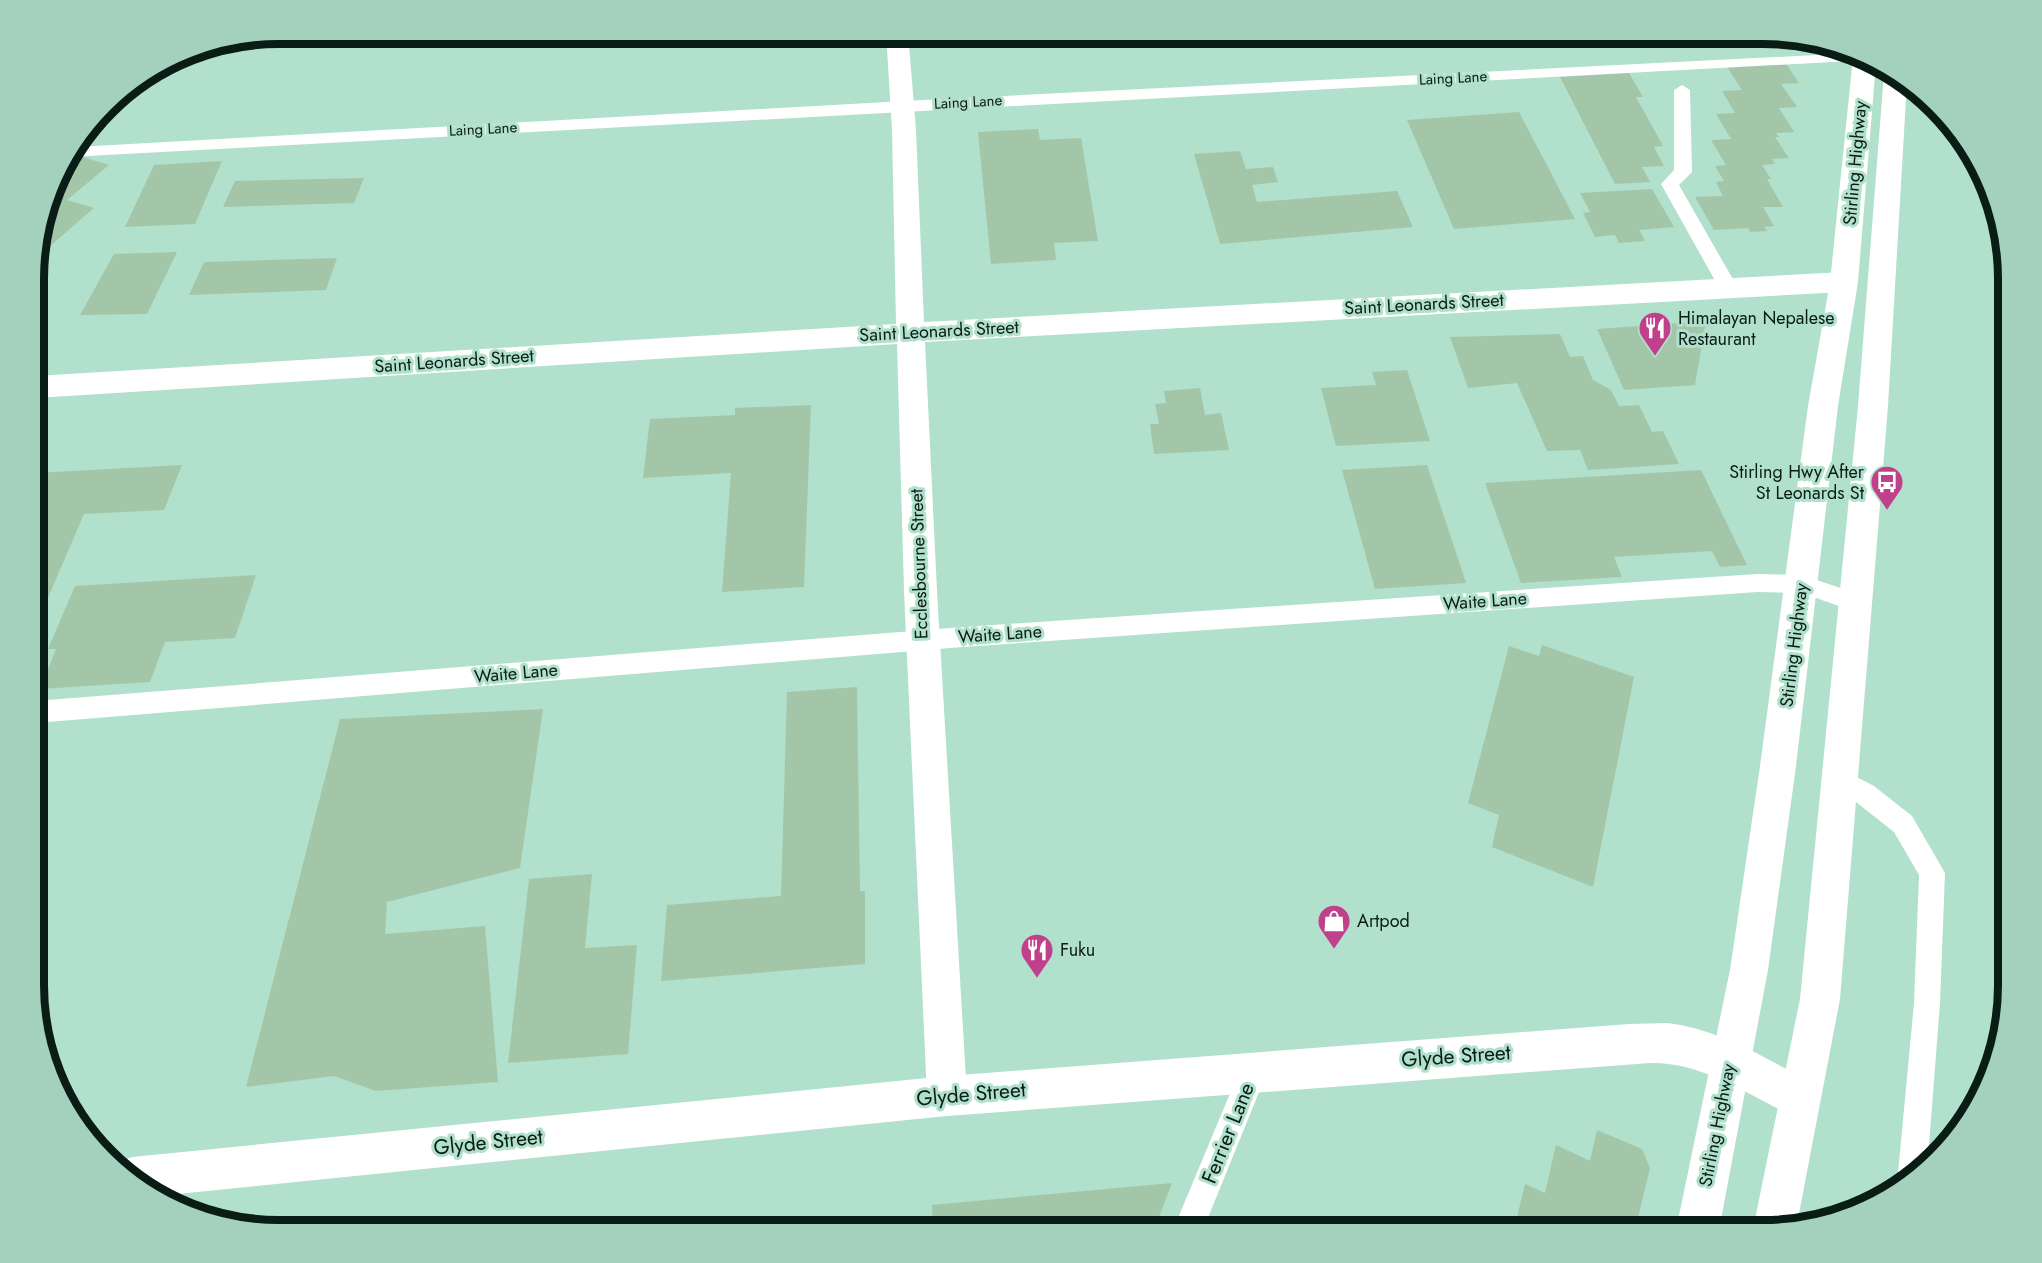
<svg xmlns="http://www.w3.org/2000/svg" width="2042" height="1263" font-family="Jost,sans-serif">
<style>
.building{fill:#a4c6a8}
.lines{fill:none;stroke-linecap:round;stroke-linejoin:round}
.lane{fill:#fff;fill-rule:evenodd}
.street{fill:#fff;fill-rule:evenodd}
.secondary{fill:#fff;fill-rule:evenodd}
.highway{fill:#fff;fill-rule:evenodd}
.labels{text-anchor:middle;stroke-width:6;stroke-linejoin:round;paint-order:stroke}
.far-street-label{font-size:15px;fill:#0a1c16;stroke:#b1e0cd}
.street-label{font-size:18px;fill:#0a1c16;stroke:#b1e0cd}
.poi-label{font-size:18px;fill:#0a1c16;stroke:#b1e0cd;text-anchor:start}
.near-street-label{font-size:21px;fill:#0a1c16;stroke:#b1e0cd}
.rim{fill:none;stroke:#0a1c16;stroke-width:8}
</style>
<rect width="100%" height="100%" fill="#b1e0cd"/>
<path class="building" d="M1786,64L1799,83L1781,84L1797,107L1779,108L1794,132L1776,133L1779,137H1775L1789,158L1772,159L1775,164L1762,165L1771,179H1767L1783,207H1763L1774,226L1764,227L1767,231L1750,232L1748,228L1714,230L1695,197L1723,196L1716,182L1724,181L1715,166L1726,165L1711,140L1731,139L1716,114L1735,113L1722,91L1742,90L1727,67Z
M1629,73L1643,97H1636L1663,146L1654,147L1664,166L1642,167L1650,182L1615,184L1560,77Z
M1519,112L1575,219L1454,229L1407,120Z
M1038,129L1040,140L1081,138L1098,241L1054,243L1056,260L991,264L978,132Z
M1240,151L1246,169L1273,167L1278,182L1252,185L1257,202L1397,191L1413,227L1220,244L1194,154Z
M73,154L109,165L67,200L94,208L35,259V247L58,170Z
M222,161L195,224L125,227L154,165Z
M364,178L354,203L223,207L235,181Z
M1652,189L1674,227L1639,230L1645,241L1619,243L1615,235L1595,237L1583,213L1590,212L1580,193Z
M177,252L147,314L80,315L114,254Z
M337,258L326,290L189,295L204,262Z
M1706,321L1695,385L1624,390L1597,329Z
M1560,334L1570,357L1583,356L1593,380L1611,390L1619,406L1639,405L1652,432L1663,431L1679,464L1588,470L1580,450L1547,451L1517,383L1468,388L1450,337Z
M1407,370L1430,441L1336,446L1321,388L1376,385L1372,372Z
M1200,388L1205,415L1221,413L1229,450L1154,454L1150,424H1159L1155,404L1166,403L1164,391Z
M811,405L804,587L722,592L731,473L643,478L650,419L735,415V408Z
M182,465L164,510L84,514L35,628V473Z
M1427,465L1466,583L1375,589L1342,470Z
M1701,470L1747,565L1720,567L1712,551L1614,557L1622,577L1521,583L1485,483Z
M256,575L235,638L165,642L150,682L40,689L56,649H48L75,586Z
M1542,645L1634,677L1593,887L1492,847L1499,815L1468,803L1509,646L1539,656Z
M857,687L860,891H865V964L661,981L667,905L781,896L787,692Z
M543,709L520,868L387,902L385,934L485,926L498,1082L376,1091L334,1076L246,1087L340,719Z
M592,874L585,948L637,945L628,1054L508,1063L529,879Z
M1597,1130L1642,1149L1650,1168L1635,1230H1514L1525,1184L1545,1193L1556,1145L1590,1161Z
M1172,1183L1154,1230H933L932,1205Z"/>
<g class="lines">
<path class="lane" d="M1856,53L1870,60L68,157L76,147L904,101Z
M1682,85L1690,90L1692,172L1679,185L1738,288L1736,293H1722L1661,184L1674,170V90Z
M1757,574L1802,575L1864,596L1867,603L1864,610L1856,612L1802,593L1757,592L963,647L35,723V701L963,627Z
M1839,768L1874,786L1912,816L1945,873L1940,1003L1928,1158L1902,1183L1898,1173L1914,1003L1919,875L1894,832L1856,802L1830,787L1827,779L1830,771Z
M1254,1056L1264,1060L1268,1070L1203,1230H1173L1244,1060Z"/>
<path class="street" d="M886,33H908L916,130L924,322L1844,272L1854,275L1858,282L1854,289L1844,292L925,342L937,591L967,1096L961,1110L947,1116L933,1110L927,1096L904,591L897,344L35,398V376L896,324L892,130Z"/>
<path class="secondary" d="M1667,1023C1720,1029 1769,1060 1815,1085L1821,1099L1815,1113L1801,1119C1751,1099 1708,1062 1650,1063L947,1116L158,1196L142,1189L117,1163L132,1157L947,1076L1629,1024Z"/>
<path class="highway" d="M1856,53L1876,63L1858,282L1838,406L1796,766L1768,970L1719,1230H1676L1730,970L1760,766L1808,406L1830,282L1853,57Z
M1887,68L1900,74L1907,82L1888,406L1840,999L1797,1224L1779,1229H1753L1800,999L1858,406L1884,73Z"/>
</g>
<defs>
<g id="restaurant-pin" transform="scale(1.725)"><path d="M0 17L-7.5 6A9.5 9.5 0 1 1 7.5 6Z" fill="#c0408b" stroke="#b1e0cd"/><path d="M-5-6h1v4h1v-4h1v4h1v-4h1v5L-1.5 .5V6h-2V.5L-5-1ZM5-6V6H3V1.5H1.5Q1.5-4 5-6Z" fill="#fff"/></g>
<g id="bus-pin" transform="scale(1.725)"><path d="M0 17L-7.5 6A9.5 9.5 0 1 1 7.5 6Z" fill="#c0408b" stroke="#b1e0cd"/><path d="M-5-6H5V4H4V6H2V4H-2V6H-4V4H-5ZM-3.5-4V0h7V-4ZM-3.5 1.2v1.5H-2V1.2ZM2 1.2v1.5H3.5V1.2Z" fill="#fff"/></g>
<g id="shop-pin" transform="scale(1.725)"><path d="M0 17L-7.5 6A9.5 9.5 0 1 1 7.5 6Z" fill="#c0408b" stroke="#b1e0cd"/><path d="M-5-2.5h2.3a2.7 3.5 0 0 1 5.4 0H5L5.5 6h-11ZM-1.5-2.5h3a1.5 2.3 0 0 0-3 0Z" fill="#fff"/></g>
</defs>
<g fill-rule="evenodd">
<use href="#restaurant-pin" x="1655" y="328"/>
<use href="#bus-pin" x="1887" y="482"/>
<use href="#shop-pin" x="1334" y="921"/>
<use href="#restaurant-pin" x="1037" y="950"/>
</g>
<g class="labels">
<g class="far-street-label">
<text transform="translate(1453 78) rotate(-3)" y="5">Laing Lane</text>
<text transform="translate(968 102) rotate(-3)" y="5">Laing Lane</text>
<text transform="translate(483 129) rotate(-3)" y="5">Laing Lane</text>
</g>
<g class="street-label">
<text transform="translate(1855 163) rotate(-85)" y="6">Stirling Highway</text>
<text transform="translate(1424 304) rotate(-3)" y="6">Saint Leonards Street</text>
<text transform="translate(939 331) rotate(-3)" y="6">Saint Leonards Street</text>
<text transform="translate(454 361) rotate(-4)" y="6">Saint Leonards Street</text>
<text transform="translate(919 564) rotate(-92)" y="6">Ecclesbourne Street</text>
<text transform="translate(1485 601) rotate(-4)" y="6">Waite Lane</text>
<text transform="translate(1000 634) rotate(-4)" y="6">Waite Lane</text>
<text transform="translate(1794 645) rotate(-83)" y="6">Stirling Highway</text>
<text transform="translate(516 673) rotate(-5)" y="6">Waite Lane</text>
<text transform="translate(1717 1125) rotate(-79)" y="6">Stirling Highway</text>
</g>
<g class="poi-label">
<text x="1678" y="324">Himalayan Nepalese<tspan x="1678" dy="21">Restaurant</tspan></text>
<text x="1864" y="478" text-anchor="end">Stirling Hwy After<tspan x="1864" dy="21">St Leonards St</tspan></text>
<text x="1357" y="927">Artpod</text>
<text x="1060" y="956">Fuku</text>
</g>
<g class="near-street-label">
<text transform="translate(1456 1056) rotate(-4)" y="7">Glyde Street</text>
<text transform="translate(971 1094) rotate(-5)" y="7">Glyde Street</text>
<text transform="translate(1228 1133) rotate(-68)" y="7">Ferrier Lane</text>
<text transform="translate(488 1142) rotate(-6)" y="7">Glyde Street</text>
</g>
</g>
<path d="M0 0H2042V1263H0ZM279 44H1763A235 235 0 0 1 1998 279V985A235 235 0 0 1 1763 1220H279A235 235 0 0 1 44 985V279A235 235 0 0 1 279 44Z" fill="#a4d0be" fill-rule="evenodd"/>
<path class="rim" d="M279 44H1763A235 235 0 0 1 1998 279V985A235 235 0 0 1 1763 1220H279A235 235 0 0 1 44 985V279A235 235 0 0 1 279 44Z"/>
</svg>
